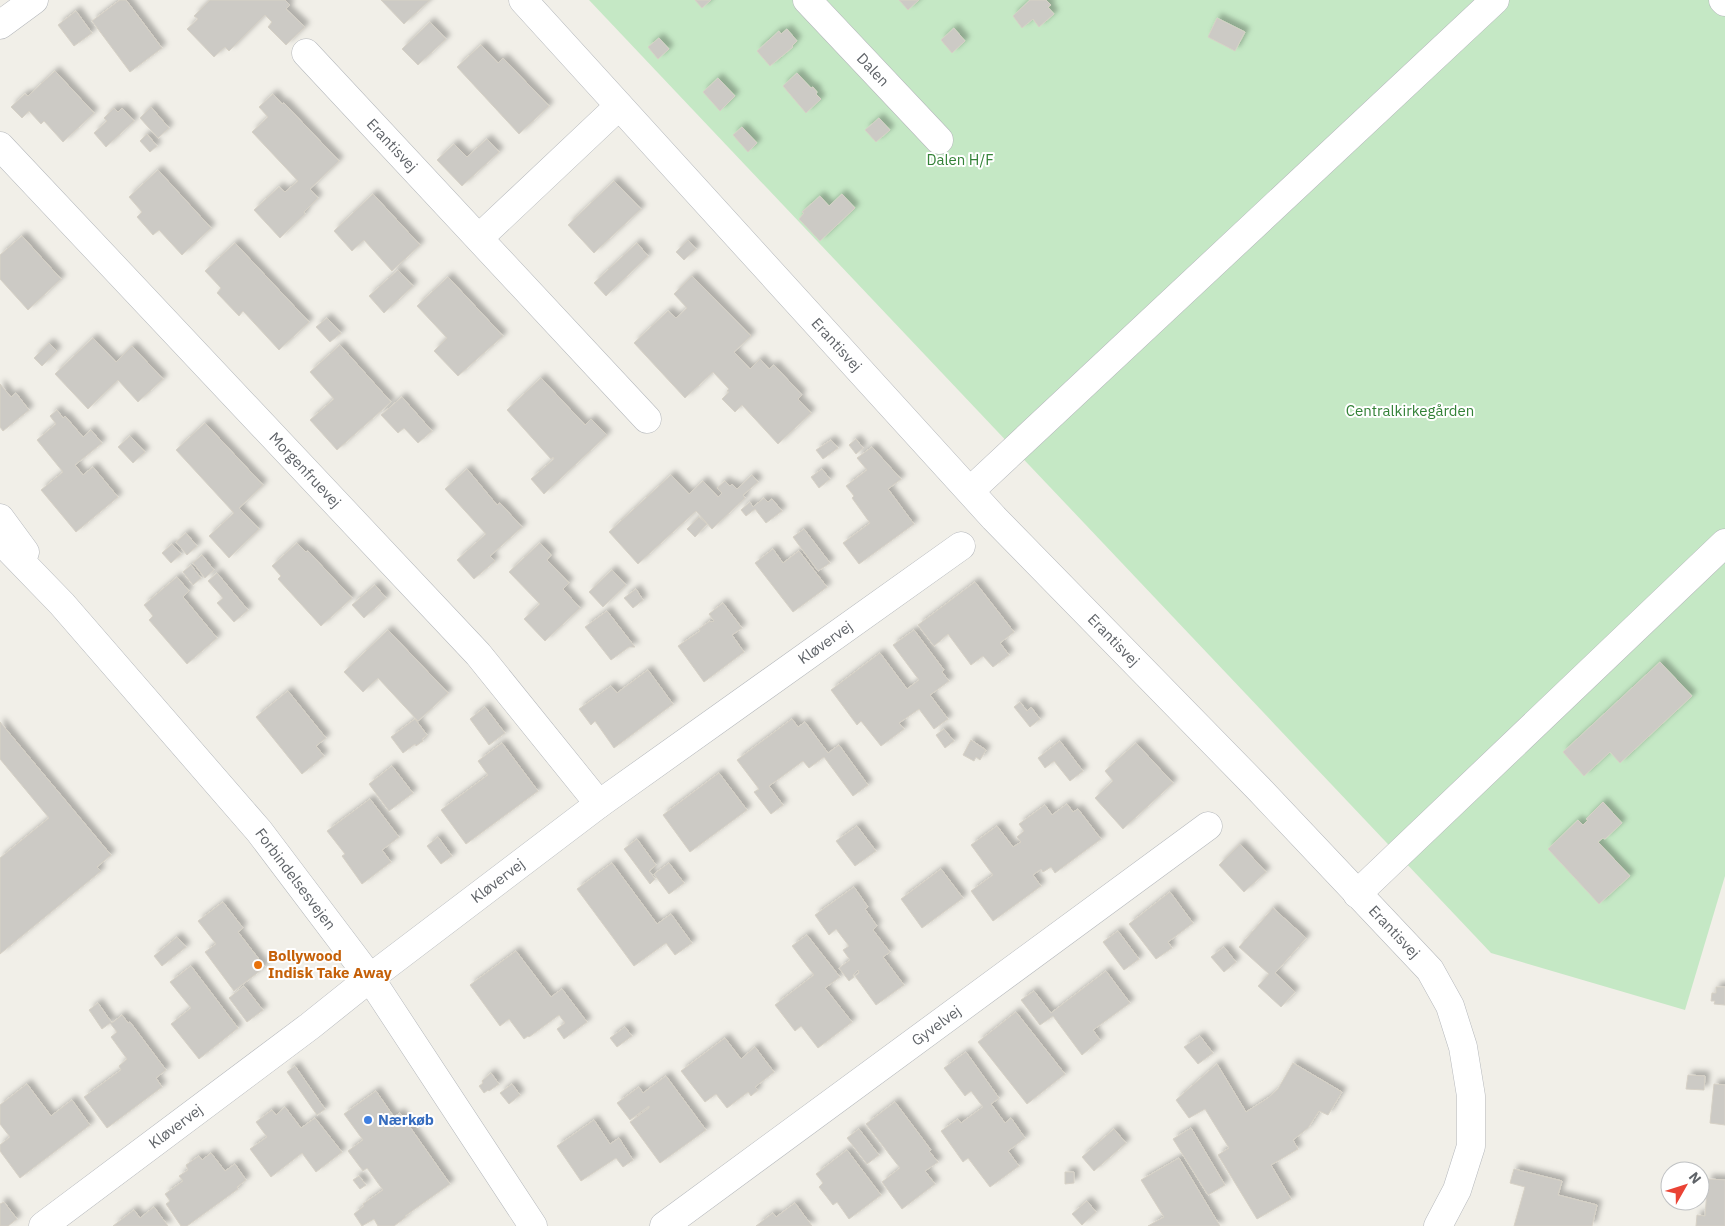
<svg xmlns="http://www.w3.org/2000/svg" width="1725" height="1226" font-family="'IBM Plex Sans',sans-serif">
<style>
.green{fill:#c5e8c5}
.building{fill:#cccac5;stroke:#d6d1c6;filter:url(#shadow)}
.lines{fill:none;stroke-linecap:round;stroke-linejoin:round}
.minor-casing{stroke:#b5b8bc;stroke-width:29}
.minor{stroke:#fff;stroke-width:28}
.food-dot{fill:#e8710a;stroke:#fff;stroke-width:2}
.shop-dot{fill:#3f7fe0;stroke:#fff;stroke-width:2}
.labels{text-anchor:middle;stroke-width:4;stroke-linejoin:round;paint-order:stroke}
.street-label{font-size:15px;fill:#5f6368;stroke:#fff}
.park-label{font-size:15px;fill:#348238;stroke:#fff}
.food-label{font-size:15px;font-weight:bold;fill:#c56008;stroke:#fff;text-anchor:start}
.shop-label{font-size:15px;font-weight:bold;fill:#366cbe;stroke:#fff;text-anchor:start}
</style>
<defs>
<filter id="shadow"><feDropShadow dx="4.5" dy="-4.5" stdDeviation="2.5" flood-color="#0004"/></filter>
</defs>
<rect width="100%" height="100%" fill="#f1efe8"/>
<path class="green" d="M589,0H1725V876L1685,1010L1491,953Z"/>
<path class="building" d="M120,0H126L162,48L130,72L92,21Z
M210,0H285L290,5L286,9L305,27L286,45L268,27L272,22L265,15L229,51L225,47L214,57L187,29L198,19L194,16Z
M381,0H430L404,24Z
M695,0H711L702,8Z
M899,0H919L908,10Z
M1030,0H1046L1051,5L1048,7L1054,14L1039,27L1033,19L1022,28L1013,16Z
M76,11L92,33L74,46L58,25Z
M1217,18L1245,32L1235,51L1208,37Z
M430,22L446,39L418,65L402,49Z
M954,28L965,41L952,53L941,40Z
M787,29L797,41L792,46L793,47L770,66L757,51L779,31L781,34Z
M659,38L669,49L658,59L648,47Z
M481,45L498,63L503,58L549,106L519,134L457,67Z
M55,71L94,113L63,142L44,121L41,124L29,111L22,118L11,107L25,94L28,96Z
M797,73L811,88L813,87L817,92L816,94L821,99L806,113L783,86Z
M718,78L735,96L720,111L703,92Z
M273,94L282,104L284,103L339,161L310,189L318,198L304,212L305,214L280,238L254,210L279,187L285,192L298,181L252,132L268,117L259,107Z
M151,107L169,128L158,138L140,118Z
M114,108L118,112L122,108L134,121L106,147L94,133L107,121L104,118Z
M879,118L890,130L876,142L865,130Z
M742,127L757,143L748,152L733,135Z
M147,134L157,146L150,152L140,141Z
M487,139L499,152L462,186L437,160L454,144L467,157Z
M158,170L211,228L182,255L159,230L153,235L137,217L142,212L129,197Z
M614,181L641,209L594,253L568,225Z
M373,194L420,245L392,271L364,240L352,251L334,231Z
M842,194L855,208L820,241L799,219L804,213L802,212L820,196L829,206Z
M22,236L61,279L28,310L0,279V255Z
M688,240L696,249L684,260L676,252Z
M235,243L309,322L279,350L243,311L239,316L217,293L221,288L205,271Z
M637,243L648,256L606,296L594,283Z
M398,270L413,286L384,313L369,296Z
M692,276L751,336L734,352L750,369L760,359L769,369L774,365L802,395L798,399L811,413L778,444L742,405L735,412L722,399L729,392L727,391L729,389L713,372L685,398L634,343L668,311L676,318L687,308L674,294Z
M448,277L503,336L458,376L434,351L447,338L417,306Z
M327,318L341,333L330,342L316,327Z
M93,338L116,362L132,346L163,379L138,402L118,380L88,409L55,374Z
M49,343L57,351L42,366L34,358Z
M340,345L391,402L337,450L310,420L334,399L310,372Z
M541,378L585,425L591,419L607,435L544,494L531,479L554,459L553,457L551,459L507,410Z
M0,384L11,397L16,393L29,410L3,431L0,427Z
M402,397L432,431L418,443L404,428L398,433L381,415Z
M57,410L63,418L65,416L83,437L91,430L102,443L75,465L83,475L93,467L118,497L76,532L41,490L63,472L37,440L56,424L50,416Z
M205,423L263,485L239,508L259,529L229,558L209,536L234,513L176,450Z
M130,436L145,452L133,463L118,447Z
M856,439L863,448L856,454L849,445Z
M831,440L838,448L823,459L816,450Z
M872,447L901,479L888,489L914,524L859,564L843,543L870,523L852,498L854,496L846,486L867,470L857,458Z
M467,469L497,505L500,503L522,527L490,556L495,561L474,579L457,560L486,534L445,489Z
M822,469L830,479L819,488L811,477Z
M671,475L689,494L703,481L718,497L722,493L717,488L725,481L730,486L732,484L737,489L752,475L758,482L743,495L745,498L712,529L696,511L638,564L609,532Z
M764,498L768,502L772,499L782,511L766,523L755,509L746,516L741,510L750,502L753,507Z
M699,517L707,524L695,537L687,529Z
M804,529L830,563L818,571L793,537Z
M186,533L197,546L187,555L176,542Z
M297,543L306,552L308,551L352,598L321,626L278,579L281,576L272,566Z
M540,543L551,555L547,560L569,583L563,589L580,608L545,641L524,619L540,604L509,572Z
M172,544L181,554L171,563L162,553Z
M773,549L783,563L799,551L827,587L793,612L755,563Z
M202,555L214,570L205,578L193,563Z
M191,565L201,578L193,585L183,572Z
M612,570L626,585L603,607L589,592Z
M217,573L248,610L234,622L217,603L223,598L208,581Z
M177,577L189,591L183,597L217,638L187,664L149,620L153,616L144,605Z
M975,582L1014,632L1000,643L1009,655L993,667L983,656L971,665L948,634L934,646L918,625Z
M375,585L386,598L364,618L352,605Z
M636,589L643,600L633,608L624,598Z
M723,603L742,628L732,635L744,652L704,682L678,646L700,631L699,629L710,621L711,622L714,621L709,614Z
M607,611L635,647H629L611,660L585,627Z
M388,630L448,693L418,721L378,678L363,692L344,672Z
M914,630L944,670L942,672L949,681L930,695L948,719L934,729L919,709L899,723L904,729L881,746L861,721L857,725L831,690L880,653L907,689L919,680L893,645Z
M1660,662L1692,696L1620,763L1610,752L1584,776L1563,752Z
M648,670L673,704L614,748L595,721L591,725L579,709L611,686L617,693Z
M288,691L326,738L316,746L324,756L302,774L256,717Z
M1020,702L1027,711L1031,707L1040,719L1030,727L1014,707Z
M485,707L505,733L489,745L470,719Z
M415,719L427,735L422,739L423,741L416,746L415,744L403,753L391,737Z
M792,719L798,727L805,722L828,753L839,745L868,785L853,796L824,757L809,768L803,761L769,786L783,805L771,814L754,792L759,789L737,760Z
M0,722L111,855L97,867L101,871L0,954V858L49,818L0,759Z
M944,729L954,741L945,748L936,735Z
M971,740L986,750L980,760L976,757L974,761L963,755Z
M1060,741L1083,771L1070,781L1054,761L1045,768L1038,758Z
M502,743L538,791L466,844L441,810L488,775L478,761Z
M1136,743L1173,783L1123,829L1095,798L1113,781L1105,771Z
M392,766L413,793L389,811L369,784Z
M719,773L747,810L690,852L663,815Z
M370,799L399,837L382,850L391,862L362,884L342,856L345,854L327,831Z
M1603,802L1622,823L1605,839L1603,838L1598,842L1630,876L1599,904L1548,849L1578,820L1583,825L1588,820L1586,819Z
M1067,804L1073,812L1078,809L1101,839L1055,873L1051,867L1043,872L1041,869L1033,875L1041,886L993,921L971,891L993,875L971,845L997,826L1013,847L1021,842L1017,837L1024,831L1019,824L1045,805L1052,815Z
M857,826L876,851L855,866L836,841Z
M438,837L452,856L441,864L427,846Z
M637,839L656,865L649,871L655,879L650,884L624,849Z
M1240,844L1266,872L1244,892L1219,865Z
M612,863L657,924L671,914L692,943L675,955L666,943L634,966L577,889Z
M669,863L684,883L669,894L654,874Z
M941,869L963,898L922,928L901,899Z
M854,887L868,907L865,909L877,926L873,930L890,952L883,957L904,985L876,1005L855,976L859,973L858,970L853,975L854,977L849,981L839,968L850,960L843,950L849,946L836,929L829,935L815,915Z
M1170,892L1193,923L1168,942L1172,948L1156,959L1129,924Z
M223,902L243,928L238,932L265,967L234,991L205,952L216,944L198,921Z
M1273,908L1306,938L1275,973L1295,992L1281,1007L1258,986L1269,974L1239,947Z
M1118,931L1139,959L1124,970L1103,942Z
M807,935L840,977L825,988L852,1022L818,1048L801,1026L795,1031L775,1005L814,975L792,946Z
M177,937L186,947L162,966L154,956Z
M1224,947L1236,962L1224,972L1211,957Z
M516,951L551,997L562,989L587,1022L564,1039L557,1029L565,1023L559,1015L529,1037L528,1036L524,1039L509,1019L500,1026L470,985Z
M191,966L238,1028L199,1059L171,1024L191,1008L170,982Z
M1106,971L1130,1003L1093,1030L1100,1040L1082,1055L1053,1016L1040,1025L1021,1000L1034,991L1051,1013Z
M244,986L263,1010L247,1022L229,998Z
M1716,987H1725V1005L1714,1004L1715,1001H1711L1712,993H1716Z
M98,1003L112,1023L122,1015L128,1023L130,1022L166,1070L156,1078L162,1087L107,1128L84,1097L121,1070L119,1066L127,1059L111,1037L117,1032L110,1023L102,1029L89,1010Z
M1016,1012L1065,1074L1027,1104L978,1042Z
M625,1027L632,1036L617,1047L610,1038Z
M1200,1036L1213,1053L1198,1064L1184,1047Z
M725,1038L741,1059L755,1047L774,1072L755,1087L758,1090L751,1096L748,1092L727,1108L716,1094L705,1102L681,1071Z
M966,1052L999,1098L991,1104L1005,1123L1011,1118L1025,1138L1008,1151L1019,1166L990,1187L968,1158L963,1162L941,1131L958,1119L961,1123L983,1107L971,1091L965,1096L944,1068Z
M1293,1063L1342,1092L1328,1115L1319,1111L1308,1128L1293,1140L1298,1149L1271,1165L1291,1199L1257,1219L1218,1155L1229,1148L1205,1109L1189,1118L1176,1100L1217,1064L1246,1112L1268,1098L1278,1089Z
M295,1066L325,1109L317,1115L287,1072Z
M491,1073L499,1084L489,1091L488,1090L484,1093L479,1086L483,1083L482,1081Z
M1688,1075L1705,1076L1704,1090L1686,1089Z
M666,1076L706,1130L660,1163L630,1122L649,1108V1106L630,1120L617,1103L639,1087L643,1093Z
M27,1084L51,1116L72,1100L90,1125L20,1178L0,1151V1145L10,1137L0,1124V1105Z
M512,1084L520,1095L509,1104L500,1093Z
M1714,1084L1725,1085V1125L1710,1123Z
M376,1091L394,1117L400,1113L450,1184L405,1216L406,1217L394,1226H378L374,1219L362,1226L354,1214L364,1206L363,1204L383,1190L367,1168L363,1171L348,1151L363,1140L344,1114Z
M895,1102L931,1150L929,1151L938,1162L925,1171L935,1184L902,1209L882,1182L900,1168L866,1124Z
M285,1107L301,1128L315,1118L342,1152L316,1172L302,1153L271,1177L250,1149L267,1137L256,1122L272,1110L276,1115Z
M594,1120L610,1144L619,1138L633,1160L623,1167L616,1158L581,1181L557,1146Z
M1191,1128L1225,1185L1208,1195L1173,1139Z
M859,1129L879,1155L867,1164L847,1138Z
M1114,1129L1126,1143L1094,1171L1082,1157Z
M847,1150L881,1195L849,1219L837,1202L833,1205L819,1187L823,1183L816,1174Z
M211,1153L225,1171L235,1164L246,1180L237,1187L238,1189L187,1226H181L166,1204L170,1201L165,1194L183,1181L179,1176L188,1170L186,1165L199,1156L202,1160Z
M1179,1158L1220,1226H1148L1164,1217L1141,1180Z
M1514,1169L1562,1181L1558,1195L1597,1205L1592,1226H1514L1525,1187L1510,1183Z
M1065,1172H1074V1183L1065,1184Z
M359,1176L366,1185L360,1189L353,1180Z
M1708,1179L1725,1180V1226H1696L1697,1215L1705,1216Z
M1087,1201L1096,1212L1082,1225L1072,1214Z
M4,1202L17,1219L8,1226H0V1204Z
M795,1203L812,1226H756L773,1213L776,1217Z
M154,1207L168,1226H113L134,1210L140,1218Z"/>
<g class="lines">
<g class="minor-casing">
<g id="minor">
<path id="s1" d="M523,0L994,518L1259,789L1430,970L1450,1006L1463,1047L1471,1096V1146L1457,1190L1438,1226"/>
<path id="s2" d="M807,0L939,140"/>
<path d="M1723,0L1725,2"/>
<path d="M0,25L34,0"/>
<path id="s3" d="M306,53L647,419"/>
<path id="s4" d="M0,146L478,654L599,804"/>
<path d="M479,238L619,106"/>
<path d="M971,490L1495,0"/>
<path d="M0,518L25,552"/>
<path id="s5" d="M0,540L62,604L259,831L370,978L533,1226"/>
<path d="M1357,894L1725,543"/>
<path id="s6" d="M43,1226L310,1026L370,978L599,804L961,546"/>
<path id="s7" d="M664,1226L1208,826"/>
</g>
</g>
<use href="#minor" class="minor"/>
</g>
<circle class="food-dot" cx="258" cy="965" r="5"/>
<circle class="shop-dot" cx="368" cy="1120" r="5"/>
<g class="labels">
<g class="street-label">
<text dy="5" stroke="none"><textPath href="#s2" startOffset="96">Dalen</textPath></text>
<text dy="5" stroke="none"><textPath href="#s3" startOffset="126">Erantisvej</textPath></text>
<text dy="5" stroke="none"><textPath href="#s1" startOffset="466">Erantisvej</textPath></text>
<text dy="5" stroke="none"><textPath href="#s4" startOffset="445">Morgenfruevej</textPath></text>
<text dy="5" stroke="none"><textPath href="#s1" startOffset="871">Erantisvej</textPath></text>
<text dy="5" stroke="none"><textPath href="#s6" startOffset="976">Kløvervej</textPath></text>
<text dy="5" stroke="none"><textPath href="#s5" startOffset="450">Forbindelsesvejen</textPath></text>
<text dy="5" stroke="none"><textPath href="#s6" startOffset="571">Kløvervej</textPath></text>
<text dy="5" stroke="none"><textPath href="#s1" startOffset="1276">Erantisvej</textPath></text>
<text dy="5" stroke="none"><textPath href="#s7" startOffset="338">Gyvelvej</textPath></text>
<text dy="5" stroke="none"><textPath href="#s6" startOffset="166">Kløvervej</textPath></text>
</g>
<g class="park-label">
<text x="960" y="165">Dalen H/F</text>
<text x="1410" y="416">Centralkirkegården</text>
</g>
<g class="food-label">
<text x="268" y="961">Bollywood<tspan x="268" dy="17">Indisk Take Away</tspan></text>
</g>
<g class="shop-label">
<text x="378" y="1125">Nærkøb</text>
</g>
</g>
<g transform="translate(1685 1186) rotate(51)"><circle r="24" fill="#ffffff" stroke="#bfc1c3"/>
<path d="M0-4L9 19L0 12L-9 19Z" fill="#ea4335"/>
<text y="-8" font-size="14" font-weight="bold" text-anchor="middle" fill="#5f6368">N</text>
</g>
</svg>
